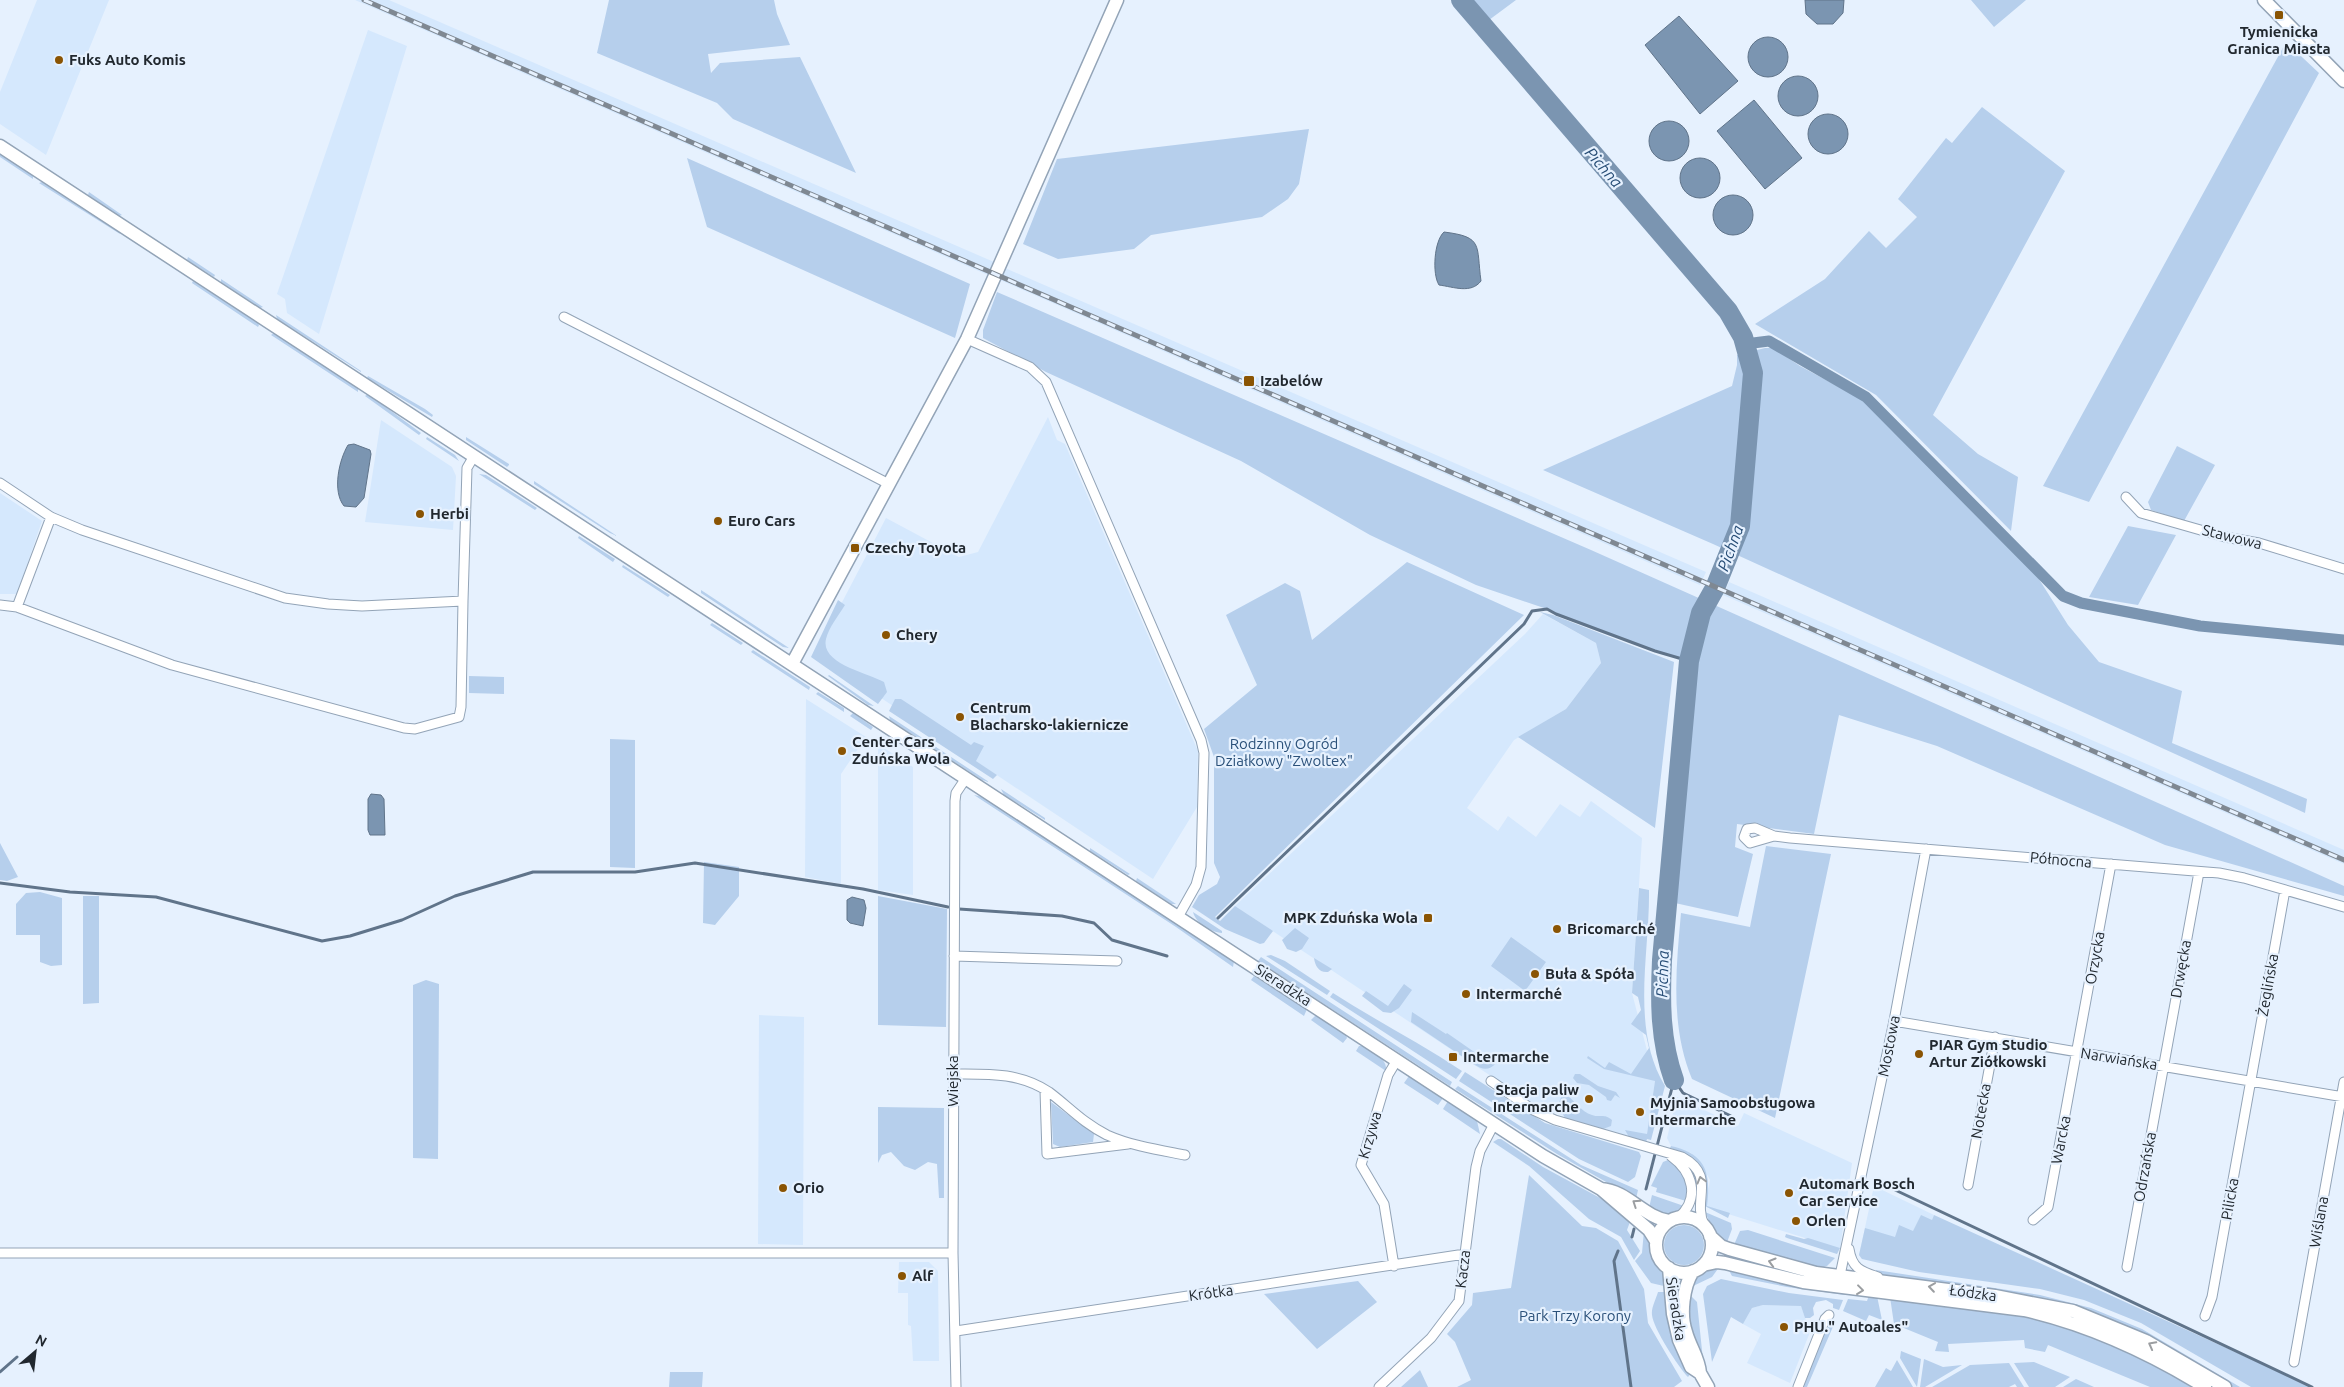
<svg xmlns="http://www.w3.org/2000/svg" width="2344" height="1387" font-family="Ubuntu,sans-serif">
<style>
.built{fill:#d5e8fd}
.green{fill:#b6cfec}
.water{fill:#7b95b1;stroke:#60748a}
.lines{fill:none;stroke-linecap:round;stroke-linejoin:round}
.stream{stroke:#60748a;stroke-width:3}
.canal{stroke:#7b95b1;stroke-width:11}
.river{stroke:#7b95b1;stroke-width:20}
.street-casing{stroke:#93a4b7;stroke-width:11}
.secondary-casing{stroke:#93a4b7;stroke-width:15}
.street{stroke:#fff;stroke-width:9}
.secondary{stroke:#fff;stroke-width:12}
.rail-casing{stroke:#7f8892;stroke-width:5}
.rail{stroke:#e6f1fe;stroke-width:3;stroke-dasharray:9;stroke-linecap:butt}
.oneway{stroke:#9b9ea1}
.poi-dot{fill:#8a5403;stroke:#e6f1fe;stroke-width:2}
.labels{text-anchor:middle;stroke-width:4.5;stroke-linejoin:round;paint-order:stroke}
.poi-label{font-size:15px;font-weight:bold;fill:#21282f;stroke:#e6f1fe;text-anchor:start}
.street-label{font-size:15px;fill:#21282f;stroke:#e6f1fe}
.park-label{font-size:15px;fill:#2b517a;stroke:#e6f1fe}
.water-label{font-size:16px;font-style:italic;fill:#264c75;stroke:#e6f1fe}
</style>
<rect width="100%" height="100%" fill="#e6f1fe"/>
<path class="built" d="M37,0H109L46,155L0,124V92Z
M355,0H389L994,262L988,275Z
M368,30L407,46L319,334L287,313L285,299L277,294Z
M1005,268L1706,572L1700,585L1000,280Z
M1048,417L1057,440L1065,444L1198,751L1197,807L1153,879L815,654L886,518L959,557L978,552Z
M381,420L452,467L456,476L453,530L365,522Z
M0,493L42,521L17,594H0Z
M1729,582L2344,850V864L1723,595Z
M1543,614L1596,643L1601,663L1566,709L1514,740L1467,808L1498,831L1508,816L1536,837L1560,804L1580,817L1591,801L1642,838L1632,993L1655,1081L1646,1142L1539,1108L1235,906L1525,634Z
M806,699L866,737L841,774V884L805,877Z
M878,744L913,767V895L878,890Z
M759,1015L804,1017L803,1245L758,1244Z
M1677,1097L1738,1126L1744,1113L1852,1163L1840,1249L1706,1207L1710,1180L1700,1162L1691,1153L1671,1146L1667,1138Z
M1874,1186L1934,1215L1928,1233L1862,1259L1859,1255Z
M899,1262H929L938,1271L939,1361H913L911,1326L908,1325V1293H898Z
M1763,1305L1801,1306L1810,1332L1790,1383L1747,1363L1761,1334L1743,1324L1752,1308Z"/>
<path class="green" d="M609,0H774L777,14L790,45L708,54L711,73L720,63L800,57L856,173L733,119L717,103L597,53Z
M1473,0H1516L1489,20Z
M1971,0H2026L1994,27Z
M2286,42L2319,73L2089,502L2043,486Z
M1982,107L2065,171L1933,415L1978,454L2018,477L2011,531L1876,395L1755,324L1825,279L1869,231L1886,248L1917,217L1898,199L1946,138L1952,143Z
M1309,129L1299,184L1288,199L1262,217L1151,235L1134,249L1058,259L1023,244L1057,159Z
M0,154L33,175V179L0,157Z
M687,158L970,284L955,338L707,227Z
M42,182L119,232L120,234L39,183Z
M89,192L122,215L119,216L88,195Z
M188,257L215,275L214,277L187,260Z
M221,279L263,307L260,308L221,282Z
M193,281L258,323L259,325L258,327L192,283Z
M997,292L1591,550L2344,886V896L2165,845L1937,746L1839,715L1814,834L1737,824L1735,847L1753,854L1738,917L1666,901L1689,661L1655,651L1556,614L1547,609L1476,585L1370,535L1241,461L1046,372L983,338V330Z
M276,315L361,371V372L277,319Z
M274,333L358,388V392L271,335Z
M1765,348H1773L1800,366L1865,401L2024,560L2037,576L2068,625L2099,662L2182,691L2172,743L2307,799L2305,813L1713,544L1543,470L1732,386L1737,365V355Z
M368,376L425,409L433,415L432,417L367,378Z
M368,394L421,433L419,435L365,396Z
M427,437L455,455L459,461L426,439Z
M466,437L509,464V465L507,467L466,440Z
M2177,446L2215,465L2184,521L2151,510L2148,502Z
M479,474L486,475L537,508L535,510Z
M534,481L617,536L610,533L534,484Z
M2128,526L2176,535L2138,605L2089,597Z
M579,536L615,559L613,562L578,538Z
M1407,562L1524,615L1215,917L1220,921L1235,906L1273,931L1264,943L1260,944L1225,929L1192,907L1199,895L1217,884L1220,877L1214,863V757L1204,729L1257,685L1226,615L1285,583L1300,591L1312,640Z
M623,565L670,595L668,597L622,567Z
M701,590L789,648L783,647L701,593Z
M838,600L845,605C839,615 829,627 826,639C820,664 869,673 884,682L887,692L878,704L811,657Z
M1540,612L1553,615L1674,662L1655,828L1518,737L1566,709L1601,663L1596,643Z
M712,623L743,643L741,645L710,625Z
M753,650L810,687L809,690L751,652Z
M829,675L874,706L868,705L828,676Z
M469,676L504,677V694L469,693Z
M818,692L844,708V712L816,694Z
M895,699H901L971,745L974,742L984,746L976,761L997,775L993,779L889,711Z
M853,713L873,727L871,730L850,716Z
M889,716L989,782L982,780L890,720Z
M610,739L635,740V868L610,867Z
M1001,789L1045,818V820L1004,795Z
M974,795L983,797L1234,961L1233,967L1176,927Z
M0,843L18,877L7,881L0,880Z
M1766,846L1831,854L1775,1118L1692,1079C1670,1026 1676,969 1681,913L1750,927Z
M1090,848L1130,874L1128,875L1090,851Z
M704,862L739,867V896L715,925L703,923Z
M1137,878L1176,904H1171L1136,881Z
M1639,888L1649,890C1650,954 1630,1028 1665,1086L1651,1140L1647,1139L1646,1142L1629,1137L1625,1130L1647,1134L1655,1081L1604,1069L1587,1058L1588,1056L1605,1068L1609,1062L1631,1074L1649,1048L1646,1035L1631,1024L1641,1010L1638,997L1632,993Z
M40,892L62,898V965L51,966L40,962V935H16V904L26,893Z
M83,896H99V1003L83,1004Z
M878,896L947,909L946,1027L878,1025Z
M1193,912L1222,931V933C1211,932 1196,924 1193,912Z
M1295,928L1309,938L1302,949L1296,952L1287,949L1282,940Z
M1511,937L1546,962L1525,991L1491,966Z
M1271,955L1285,961L1330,991L1327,995L1266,956Z
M1261,957L1452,1082L1450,1086L1258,961Z
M1314,958L1332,969L1328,972C1319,973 1315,966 1314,958Z
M1254,976L1307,1009L1304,1016L1251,980Z
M426,980L439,984L438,1159L413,1158V985Z
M1404,984L1412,990L1399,1008L1391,1013L1383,1012L1362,996L1366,991L1388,1006Z
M1333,993C1375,1020 1420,1043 1462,1071L1456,1079L1330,997Z
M1412,1012L1446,1034L1447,1033L1480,1056L1469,1061L1411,1022Z
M1316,1015L1346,1035L1347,1038L1343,1043L1311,1020Z
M1359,1046H1362C1372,1052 1388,1058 1386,1071L1356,1051Z
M1486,1055L1496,1063C1488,1072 1482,1069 1473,1064Z
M1465,1072L1545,1123L1639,1152L1641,1156L1635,1177L1628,1182L1579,1159L1459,1081Z
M1575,1074H1580L1598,1086L1616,1092L1620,1098L1615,1095L1611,1101L1607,1100L1606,1097L1589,1085L1577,1083L1573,1078Z
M1409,1076L1443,1098L1438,1105L1404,1083Z
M1458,1086L1581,1165L1638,1190L1636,1199L1557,1154L1455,1089Z
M1566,1094C1574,1100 1581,1112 1592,1115C1600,1118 1604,1113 1612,1120L1611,1126L1603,1129L1565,1118L1558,1105L1562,1095Z
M1448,1101L1477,1121L1480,1134L1443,1109Z
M1051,1102L1094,1134L1093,1142L1060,1147L1053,1144Z
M878,1107L944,1108V1198H939L937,1164L928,1162L915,1170L904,1166L891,1152L882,1155L878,1163Z
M1498,1139H1501L1543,1167L1613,1205L1631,1219L1627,1230L1640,1251L1634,1260L1621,1237L1589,1219L1529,1166L1493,1142Z
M1671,1146C1707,1154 1711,1174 1707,1206L1730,1213L1728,1218L1705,1206C1711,1175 1702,1157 1670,1148Z
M1668,1160C1684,1169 1689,1183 1686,1201L1656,1192L1657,1188L1651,1186L1663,1162Z
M1529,1175L1582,1226L1596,1228L1618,1241L1644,1289L1648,1323L1682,1381L1674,1387H1457L1471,1380L1455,1342L1447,1334L1472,1305L1473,1293L1511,1288Z
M1652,1195L1684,1206C1673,1218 1662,1215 1649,1208Z
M1705,1212L1731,1223L1732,1229L1726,1245L1715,1234Z
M1921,1215L1932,1220L1934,1215L2312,1387H2251L2141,1323L2084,1300L2040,1289L1919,1272L1862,1259L1859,1255L1865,1228L1895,1237L1899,1225L1913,1231Z
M1664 1245a20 20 0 1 1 40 0a20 20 0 1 1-40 0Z
M1644,1230L1668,1287L1651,1283L1635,1261L1642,1253Z
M1748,1230L1835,1258L1827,1266L1817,1269L1733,1247L1740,1231Z
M1786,1234L1804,1239L1808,1238L1840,1248L1837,1254L1787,1238L1785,1237Z
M1720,1266L1712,1277L1691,1287C1699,1272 1705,1270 1720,1266Z
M1727,1267L1846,1292L1845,1295L1787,1287L1732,1276Z
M1876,1270L2040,1295L2091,1308L2142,1329L2240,1387H2233L2179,1354L1911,1280L1876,1273Z
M1721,1279L1789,1293L1843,1300L1839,1310L1833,1308V1304L1826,1300L1816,1302L1813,1308L1814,1315L1810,1318H1805L1801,1306L1763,1305L1752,1308L1743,1324L1731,1317L1712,1362L1703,1294L1707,1286Z
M1358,1281L1377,1302L1317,1349L1264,1294Z
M1658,1292H1669L1691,1373L1688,1377C1679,1368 1653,1328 1652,1315C1651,1308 1656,1299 1658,1292Z
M1689,1294L1697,1302L1703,1360C1691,1338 1689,1318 1689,1294Z
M1869,1295L1877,1296L1882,1320L1869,1315L1866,1321L1843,1311L1848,1299L1867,1301Z
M1890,1297L2028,1315L2123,1346L2198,1387H2150L2048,1345L2045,1352L2025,1348L2024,1340L1948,1344L1949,1352L1935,1351L1938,1342L1894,1324Z
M1835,1322L1807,1387H1803L1827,1328Z
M1901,1351L1921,1359L1917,1387L1900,1358Z
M1924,1359L1943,1367L1962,1365L1925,1387H1920Z
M1897,1360L1913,1387H1875L1886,1368L1891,1371Z
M2034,1362L2070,1377L2055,1387H2029L2014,1363Z
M2009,1363L2024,1387H2017L2015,1384L2009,1387H1932L1970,1365Z
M1420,1370L1428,1387H1401Z
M670,1372H703L702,1387H669Z
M2076,1379L2094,1387H2063Z"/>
<path class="water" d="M1805,0H1844L1843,13L1833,24H1817L1806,14Z
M1679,16L1738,81L1700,114L1645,45Z
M1748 57a20 20 0 1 1 40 0a20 20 0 1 1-40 0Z
M1778 96a20 20 0 1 1 40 0a20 20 0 1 1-40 0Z
M1754,100L1802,158L1765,189L1717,131Z
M1808 134a20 20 0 1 1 40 0a20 20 0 1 1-40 0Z
M1649 141a20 20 0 1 1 40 0a20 20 0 1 1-40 0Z
M1680 178a20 20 0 1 1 40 0a20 20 0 1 1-40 0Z
M1713 215a20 20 0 1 1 40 0a20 20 0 1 1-40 0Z
M1444,232C1484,237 1476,245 1481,281C1471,294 1454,287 1439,285C1432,274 1434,241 1444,232Z
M354,444L370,450L371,454L364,498L356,507L344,506C332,491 339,460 348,445Z
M371,794L381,795L384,799L385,835H370L368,830V799Z
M852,897L864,900L866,908L863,926L850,923L847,920V900Z"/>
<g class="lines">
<path class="stream" d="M0,883L70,892L156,897L322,941L350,936L402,920L455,896L533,872H635L695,863L863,889L948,907
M959,909L1062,916L1094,923L1112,940L1167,956
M1218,918L1524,624L1532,611L1547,609L1556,614L1655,651L1689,661
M1674,1080L1683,1093L1731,1116
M1874,1180L2312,1387
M1646,1189L1674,1080
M1632,1237L1634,1229
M1618,1251L1614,1261L1631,1387
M0,1372L17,1357"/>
<path class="canal" d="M1745,344L1769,341L1866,397L2063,596L2081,603L2200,626L2344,640"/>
<path class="river" d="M1461,0L1728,311L1743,337L1753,373L1740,526L1715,588L1701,613L1689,661L1662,960C1660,1001 1660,1041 1674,1080"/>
<g class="street-casing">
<path id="street" d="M564,317L889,484
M967,339L1030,367L1046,382L1201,740L1204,753L1201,867L1196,885L1178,917
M0,483L51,517L82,530L285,598L328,604L362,606L463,601L467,468L474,456
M2126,497L2141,513L2225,537L2259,543L2344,569
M0,605L17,607L172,665L404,728L415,729L459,717L461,707L463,601
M17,607L51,517
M1774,836L1750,843L1744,837L1747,829L1755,828L1774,836L1790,838L2219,873L2244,878L2344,907
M954,956L1117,961
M1894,1021L2344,1097
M953,1074C987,1074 1019,1072 1049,1092C1069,1107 1083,1123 1107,1135C1132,1146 1159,1150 1185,1155
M1491,1081L1533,1110L1555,1120L1682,1157C1717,1176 1692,1199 1704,1225
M1045,1090L1047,1154L1128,1144
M1671,1156C1693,1172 1700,1198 1679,1217
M1968,1185L1995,1037
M2033,1220L2048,1207L2111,864
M1849,1249C1852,1268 1860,1271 1878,1277
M0,1253H953
M1394,1266L1384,1204L1361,1165L1388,1075L1397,1060
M2127,1267L2199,872
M1839,1280L1894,1021L1926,849
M2205,1316L2212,1297L2285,890
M956,1331L1465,1254
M2294,1362L2344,1082
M956,1387L953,1253L955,801L956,793L966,778
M1379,1387L1431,1338L1459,1301L1476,1167L1480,1151L1494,1124
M1798,1387L1825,1319L1829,1315"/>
</g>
<g class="secondary-casing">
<path id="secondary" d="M2264,0L2344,81
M0,146L1448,1094L1543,1156L1601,1189L1649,1230L1656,1241
M792,664L967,339L1117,0
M1601,1189C1628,1191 1643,1217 1669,1221
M1656 1245a28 28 0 1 1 56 0a28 28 0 1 1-56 0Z
M1710,1236L1721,1246L1729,1249L1816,1273L1995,1296L2073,1311L2146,1341L2225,1387
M1703,1265L1717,1262L1725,1263L1803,1282L2024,1310C2090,1325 2148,1352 2205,1387
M1669,1268L1673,1314L1679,1340L1691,1367L1700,1373L1708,1387
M1693,1271C1683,1287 1680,1315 1686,1332C1690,1347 1699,1358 1700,1373"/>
</g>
<use href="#street" class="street"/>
<use href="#secondary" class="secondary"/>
<g class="rail-casing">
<path id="rail" d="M364,0L2344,860"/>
</g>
<use href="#rail" class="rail"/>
</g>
<defs><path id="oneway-chevron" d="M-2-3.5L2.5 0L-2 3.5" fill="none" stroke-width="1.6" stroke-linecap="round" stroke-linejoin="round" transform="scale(1.25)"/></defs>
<g class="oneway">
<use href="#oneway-chevron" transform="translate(1701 1180) rotate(-105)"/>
<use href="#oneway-chevron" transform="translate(1636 1203) rotate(-146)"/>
<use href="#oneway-chevron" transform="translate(1772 1262) rotate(-164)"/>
<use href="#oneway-chevron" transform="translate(1932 1287) rotate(-172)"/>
<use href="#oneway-chevron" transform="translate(1860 1290) rotate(7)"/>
<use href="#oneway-chevron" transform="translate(2152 1345) rotate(-152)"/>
</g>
<g class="poi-dot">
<rect x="2274" y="10" width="10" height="10" rx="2.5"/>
<circle cx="59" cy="60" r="5"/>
<rect x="1243" y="375" width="12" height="12" rx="2.5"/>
<circle cx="420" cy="514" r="5"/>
<circle cx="718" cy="521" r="5"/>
<rect x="850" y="543" width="10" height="10" rx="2.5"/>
<circle cx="886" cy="635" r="5"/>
<circle cx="960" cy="717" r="5"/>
<circle cx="842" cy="751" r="5"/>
<rect x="1423" y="913" width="10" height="10" rx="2.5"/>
<circle cx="1557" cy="929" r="5"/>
<circle cx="1535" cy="974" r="5"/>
<circle cx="1466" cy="994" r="5"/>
<circle cx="1919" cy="1054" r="5"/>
<rect x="1448" y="1052" width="10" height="10" rx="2.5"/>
<circle cx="1589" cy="1099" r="5"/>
<circle cx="1640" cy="1112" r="5"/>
<circle cx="783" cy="1188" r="5"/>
<circle cx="1789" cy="1193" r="5"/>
<circle cx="1796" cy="1221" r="5"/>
<circle cx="902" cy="1276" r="5"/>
<circle cx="1784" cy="1327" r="5"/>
</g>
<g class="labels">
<g class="poi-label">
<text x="2279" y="37" text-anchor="middle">Tymienicka<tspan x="2279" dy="17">Granica Miasta</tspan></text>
<text x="69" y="65">Fuks Auto Komis</text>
<text x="1260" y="386">Izabelów</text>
<text x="430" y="519">Herbi</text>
<text x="728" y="526">Euro Cars</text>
<text x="865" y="553">Czechy Toyota</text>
<text x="896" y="640">Chery</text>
<text x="970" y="713">Centrum<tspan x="970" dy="17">Blacharsko-lakiernicze</tspan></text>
<text x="852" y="747">Center Cars<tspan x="852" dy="17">Zduńska Wola</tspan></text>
<text x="1418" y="923" text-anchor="end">MPK Zduńska Wola</text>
<text x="1567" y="934">Bricomarché</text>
<text x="1545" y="979">Buła &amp; Spóła</text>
<text x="1476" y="999">Intermarché</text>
<text x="1929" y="1050">PIAR Gym Studio<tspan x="1929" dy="17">Artur Ziółkowski</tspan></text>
<text x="1463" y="1062">Intermarche</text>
<text x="1579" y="1095" text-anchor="end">Stacja paliw<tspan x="1579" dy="17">Intermarche</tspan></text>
<text x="1650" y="1108">Myjnia Samoobsługowa<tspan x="1650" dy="17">Intermarche</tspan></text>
<text x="1799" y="1189">Automark Bosch<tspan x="1799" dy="17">Car Service</tspan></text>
<text x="793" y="1193">Orio</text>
<text x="1806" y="1226">Orlen</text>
<text x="912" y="1281">Alf</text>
<text x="1794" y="1332">PHU." Autoales"</text>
</g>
<g class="street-label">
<text transform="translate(2232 537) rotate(14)" y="5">Stawowa</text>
<text transform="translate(2061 860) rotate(5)" y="5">Północna</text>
<text transform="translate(2095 958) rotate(-80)" y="5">Orzycka</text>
<text transform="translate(2181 969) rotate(-80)" y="5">Drwęcka</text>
<text transform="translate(1283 985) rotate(33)" y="5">Sieradzka</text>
<text transform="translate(2268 985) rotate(-80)" y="5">Żeglińska</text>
<text transform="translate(1889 1046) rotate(-79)" y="5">Mostowa</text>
<text transform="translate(2119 1059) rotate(9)" y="5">Narwiańska</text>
<text transform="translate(953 1081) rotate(-90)" y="5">Wiejska</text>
<text transform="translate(1981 1111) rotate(-80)" y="5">Notecka</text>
<text transform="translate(1370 1135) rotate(-74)" y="5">Krzywa</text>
<text transform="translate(2061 1140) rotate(-79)" y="5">Warcka</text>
<text transform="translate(2145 1167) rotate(-80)" y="5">Odrzańska</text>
<text transform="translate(2230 1199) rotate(-80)" y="5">Pilicka</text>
<text transform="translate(2319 1222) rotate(-80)" y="5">Wiślana</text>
<text transform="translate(1463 1269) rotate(-83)" y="5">Kacza</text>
<text transform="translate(1211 1293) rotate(-8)" y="5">Krótka</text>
<text transform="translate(1973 1293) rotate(8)" y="5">Łódzka</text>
<text transform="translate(1676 1309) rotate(81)" y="5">Sieradzka</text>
</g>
<g class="park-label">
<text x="1284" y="749">Rodzinny Ogród<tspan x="1284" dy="17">Działkowy "Zwoltex"</tspan></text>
<text x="1575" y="1321">Park Trzy Korony</text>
</g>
<g class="water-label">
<text transform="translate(1604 167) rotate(49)" y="6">Pichna</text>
<text transform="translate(1730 548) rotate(-70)" y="6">Pichna</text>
<text transform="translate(1662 974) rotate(-88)" y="6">Pichna</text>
</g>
</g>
<g transform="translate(35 1352) rotate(28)" stroke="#e6f1fe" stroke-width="4" paint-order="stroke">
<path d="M0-4L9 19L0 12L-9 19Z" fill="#21282f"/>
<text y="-8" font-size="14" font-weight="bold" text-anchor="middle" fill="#21282f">N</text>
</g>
</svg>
